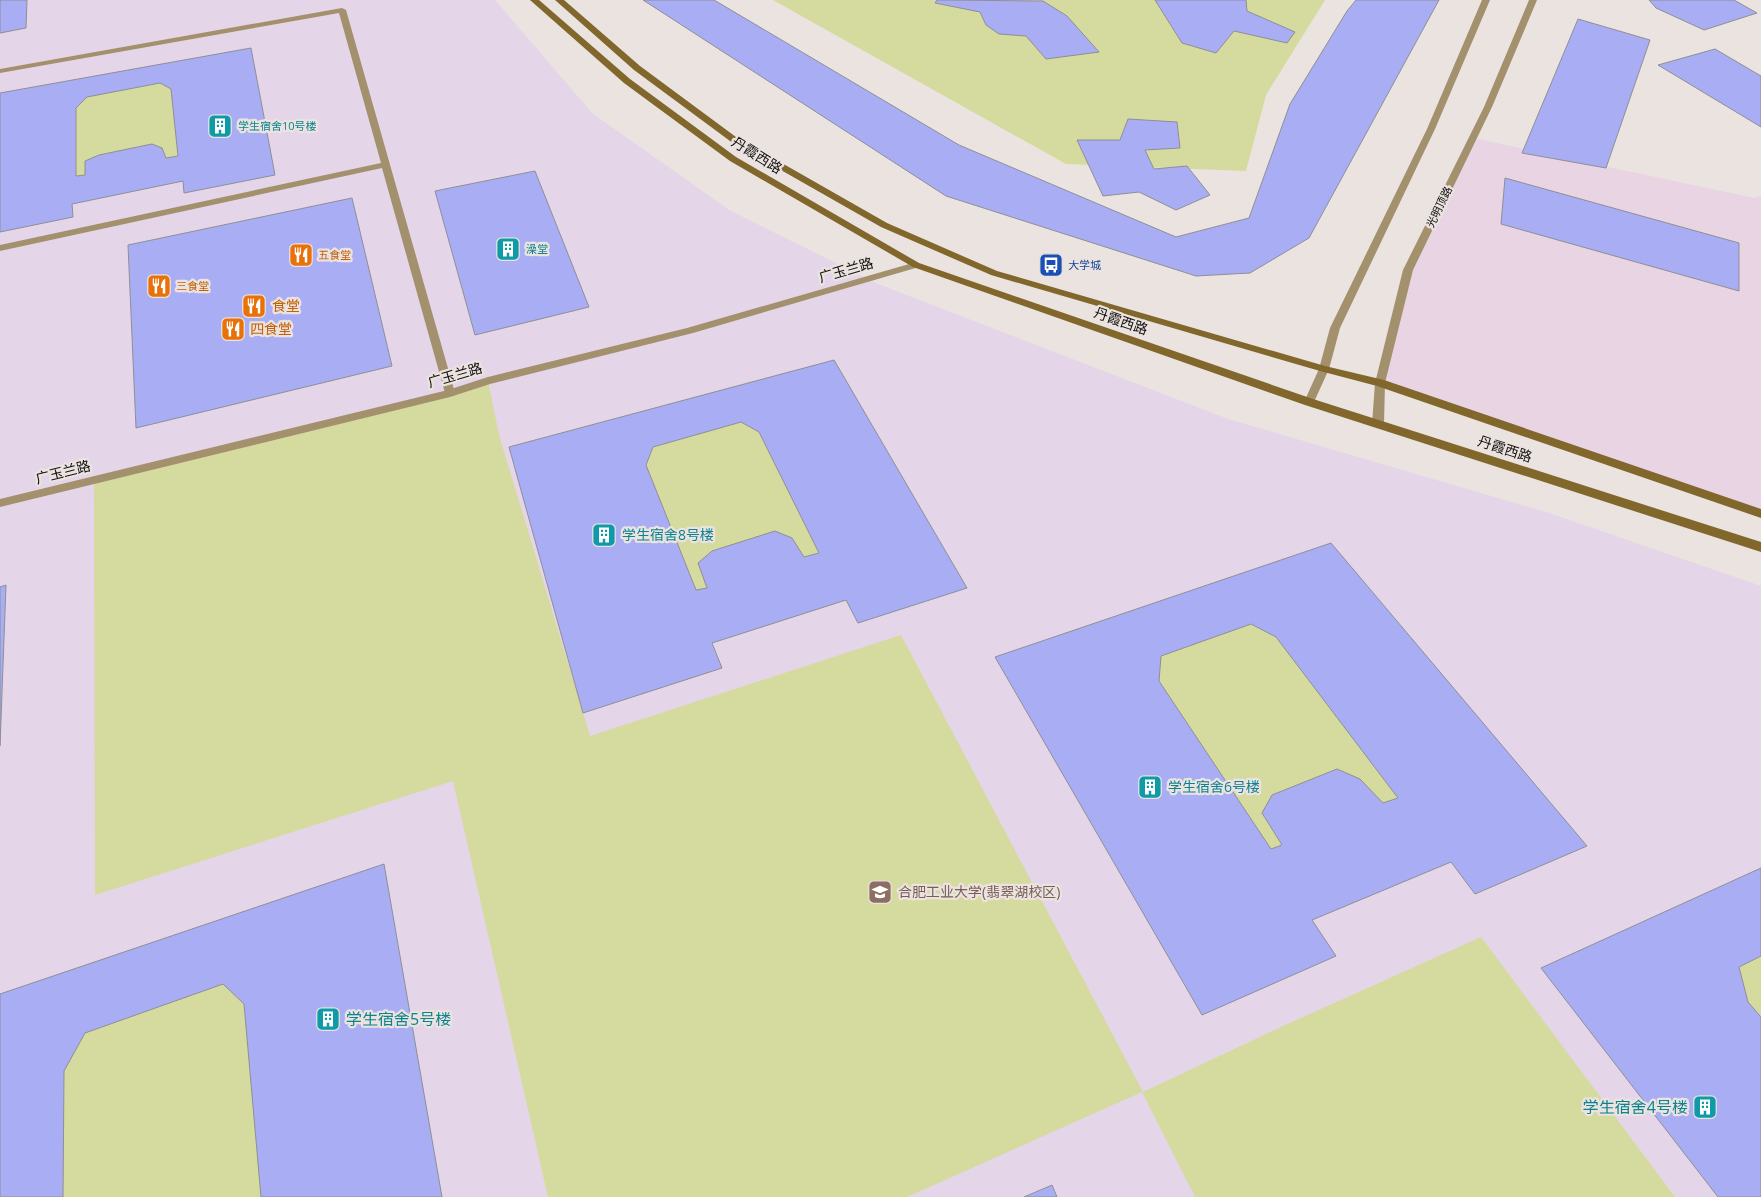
<svg xmlns="http://www.w3.org/2000/svg" width="1761" height="1197" font-family="'Open Sans','Noto Sans SC',sans-serif">
<style>
.commercial{fill:#e8d4e3}
.education{fill:#e4d5e8}
.green{fill:#d5da9e}
.building{fill:#a9adf3;stroke:#8e8f95;fill-rule:evenodd}
.lines{fill:none;stroke-linecap:round;stroke-linejoin:round}
.lane{fill:#a3906c;fill-rule:evenodd}
.street{fill:#a3906c;fill-rule:evenodd}
.secondary{fill:#82672c;fill-rule:evenodd}
.labels{text-anchor:middle;stroke-width:4.5;stroke-linejoin:round;paint-order:stroke}
.far-culture-label{font-size:11px;fill:#0d838f;stroke:#eae3e0;text-anchor:start}
.far-street-label{font-size:11px;fill:#12100f;stroke:#eae3e0}
.far-food-label{font-size:11px;fill:#c56008;stroke:#eae3e0;text-anchor:start}
.far-transit-label{font-size:11px;fill:#164399;stroke:#eae3e0;text-anchor:start}
.street-label{font-size:14px;fill:#12100f;stroke:#eae3e0}
.food-label{font-size:14px;fill:#c56008;stroke:#eae3e0;text-anchor:start}
.culture-label{font-size:14px;fill:#0d838f;stroke:#eae3e0;text-anchor:start}
.education-label{font-size:14px;fill:#785e54;stroke:#eae3e0;text-anchor:start}
.near-culture-label{font-size:16px;fill:#0d838f;stroke:#eae3e0;text-anchor:start}
</style>
<rect width="100%" height="100%" fill="#eae3e0"/>
<path class="commercial" d="M1473,138L1754,198L1761,196V514L1380,383L1408,270Z"/>
<path class="education" d="M0,0H495L592,113L729,210L878,284L1228,419L1546,512L1761,586V1197H0Z"/>
<path class="green" d="M773,0H1325L1266,95L1246,171L1066,164Z
M160,83L171,89L178,156L166,158L162,148L152,144L99,155L85,161V175L76,176V108L87,97Z
M488,381L499,435L590,736L901,635L1143,1092L1281,1027L1481,937L1675,1197H1195L1142,1092L907,1197H548L453,781L95,895L94,479Z
M741,422L759,432L819,553L804,557L792,538L775,532L712,551L698,563L707,588L696,590L646,465L653,447Z
M1251,624L1276,637L1398,798L1383,803L1360,779L1337,769L1272,796L1262,813L1282,845L1271,849L1159,681L1161,656Z
M1761,956V1017L1748,1002L1739,967Z
M223,984L244,1004L261,1197H63L64,1071L85,1033Z"/>
<path class="building" d="M0,0H27L26,28L0,33Z
M643,0H714L959,145L1176,237L1249,218L1290,104L1347,11L1356,0H1439L1309,238L1250,273L1196,276L946,196Z
M937,0L1043,1L1067,16L1099,52L1046,59L1026,36L999,34L986,25L980,12L935,3Z
M1155,0H1246L1247,11L1295,32L1287,43L1234,31L1216,53L1182,43Z
M1649,0H1734L1757,13L1704,30L1656,8Z
M1578,19L1650,40L1606,168L1522,153Z
M251,48L275,175L184,193L183,181L72,204L73,217L0,232V93ZM160,83L171,89L178,156L166,158L162,148L152,144L99,155L85,161V175L76,176V108L87,97Z
M1715,49L1761,76V127L1658,65Z
M1128,119L1177,122L1180,148L1145,150L1154,169L1187,166L1210,195L1176,210L1139,192L1103,196L1077,140H1120Z
M535,171L589,307L475,335L435,191Z
M1505,178L1739,243V291L1501,224Z
M352,198L392,366L136,428L128,245Z
M834,360L967,588L858,623L846,600L712,643L722,668L583,713L509,447ZM741,422L759,432L819,553L804,557L792,538L775,531L712,551L698,563L707,588L696,590L646,465L653,447Z
M1331,543L1587,846L1475,894L1451,862L1312,920L1336,956L1202,1015L995,657ZM1251,624L1276,637L1398,798L1383,803L1360,779L1337,769L1272,795L1262,813L1282,845L1271,849L1159,681L1161,656Z
M6,585L0,746V587Z
M384,864L442,1197H261L244,1004L223,984L85,1033L64,1071L63,1197H0V994Z
M1761,868V956L1739,967L1748,1002L1761,1017V1197H1718L1541,968Z
M1052,1185L1057,1197H1024Z"/>
<g class="lines">
<path class="lane" d="M342,8L346,10L455,393L454,396H446L445,393L382,168L0,251V245L381,163L339,13L0,73V69Z"/>
<path class="street" d="M1482,0H1490L1435,129L1340,328L1329,369L1314,402L1313,405H1305L1304,402L1319,369L1330,328L1427,129Z
M1529,0H1537L1492,107L1413,270L1385,383L1384,424L1382,427H1374L1372,424L1375,383L1403,270L1484,107Z
M916,262L921,265L919,267L693,333L490,384L450,397L0,507V499L448,390L488,377L687,328Z"/>
<path class="secondary" d="M530,0H539L630,79L736,157L919,263L1313,399L1761,542V552L1305,405L913,267L730,161L624,83Z
M555,0H564L640,66L736,137L887,223L997,271L1325,366L1384,380L1761,509V518L1377,386L1320,371L991,275L881,227L730,141L634,70Z"/>
</g>
<defs>
<g id="building-square" transform="scale(1.25)"><rect x="-9" y="-9" width="18" height="18" rx="4" fill="#0f9aa8" stroke="#eae3e0"/><path d="M-4-6H4V6H1V3H-1V6H-4ZM-2.5-4.3h1.7v1.8h-1.7ZM.8-4.3h1.7v1.8H.8ZM-2.5-1h1.7V.8h-1.7ZM.8-1h1.7V.8H.8Z" fill="#fff"/></g>
<g id="restaurant-square" transform="scale(1.25)"><rect x="-9" y="-9" width="18" height="18" rx="4" fill="#e8710a" stroke="#eae3e0"/><path d="M-5-6h1v4h1v-4h1v4h1v-4h1v5L-1.5 .5V6h-2V.5L-5-1ZM5-6V6H3V1.5H1.5Q1.5-4 5-6Z" fill="#fff"/></g>
<g id="bus-square" transform="scale(1.25)"><rect x="-9" y="-9" width="18" height="18" rx="4" fill="#1a4fb4" stroke="#eae3e0"/><path d="M-5-6H5V4H4V6H2V4H-2V6H-4V4H-5ZM-3.5-4V0h7V-4ZM-3.5 1.2v1.5H-2V1.2ZM2 1.2v1.5H3.5V1.2Z" fill="#fff"/></g>
<g id="university-square" transform="scale(1.25)"><rect x="-9" y="-9" width="18" height="18" rx="4" fill="#8d6e63" stroke="#eae3e0"/><path d="M0-5L7-2L0 1L-7-2ZM-4 1L0 2.5L4 1V4Q0 6-4 4Z" fill="#fff"/></g>
</defs>
<g fill-rule="evenodd">
<use href="#building-square" x="220" y="126"/>
<use href="#building-square" x="508" y="249"/>
<use href="#restaurant-square" x="301" y="255"/>
<use href="#bus-square" x="1051" y="265"/>
<use href="#restaurant-square" x="159" y="286"/>
<use href="#restaurant-square" x="254" y="306"/>
<use href="#restaurant-square" x="233" y="329"/>
<use href="#building-square" x="604" y="535"/>
<use href="#building-square" x="1150" y="787"/>
<use href="#university-square" x="880" y="892"/>
<use href="#building-square" x="328" y="1019"/>
<use href="#building-square" x="1705" y="1107"/>
</g>
<g class="labels">
<g class="far-culture-label">
<text x="238" y="130">学生宿舍10号楼</text>
<text x="526" y="253">澡堂</text>
</g>
<g class="far-street-label">
<text transform="translate(1439 207) rotate(-64)" y="4">光明顶路</text>
</g>
<g class="far-food-label">
<text x="318" y="259">五食堂</text>
<text x="176" y="290">三食堂</text>
</g>
<g class="far-transit-label">
<text x="1068" y="269">大学城</text>
</g>
<g class="street-label">
<text transform="translate(757 155) rotate(32)" y="5">丹霞西路</text>
<text transform="translate(846 270) rotate(-16)" y="5">广玉兰路</text>
<text transform="translate(1121 321) rotate(19)" y="5">丹霞西路</text>
<text transform="translate(455 375) rotate(-16)" y="5">广玉兰路</text>
<text transform="translate(1505 449) rotate(18)" y="5">丹霞西路</text>
<text transform="translate(63 472) rotate(-14)" y="5">广玉兰路</text>
</g>
<g class="food-label">
<text x="272" y="311">食堂</text>
<text x="250" y="334">四食堂</text>
</g>
<g class="culture-label">
<text x="622" y="540">学生宿舍8号楼</text>
<text x="1168" y="792">学生宿舍6号楼</text>
</g>
<g class="education-label">
<text x="898" y="897">合肥工业大学(翡翠湖校区)</text>
</g>
<g class="near-culture-label">
<text x="346" y="1025">学生宿舍5号楼</text>
<text x="1688" y="1113" text-anchor="end">学生宿舍4号楼</text>
</g>
</g>
</svg>
